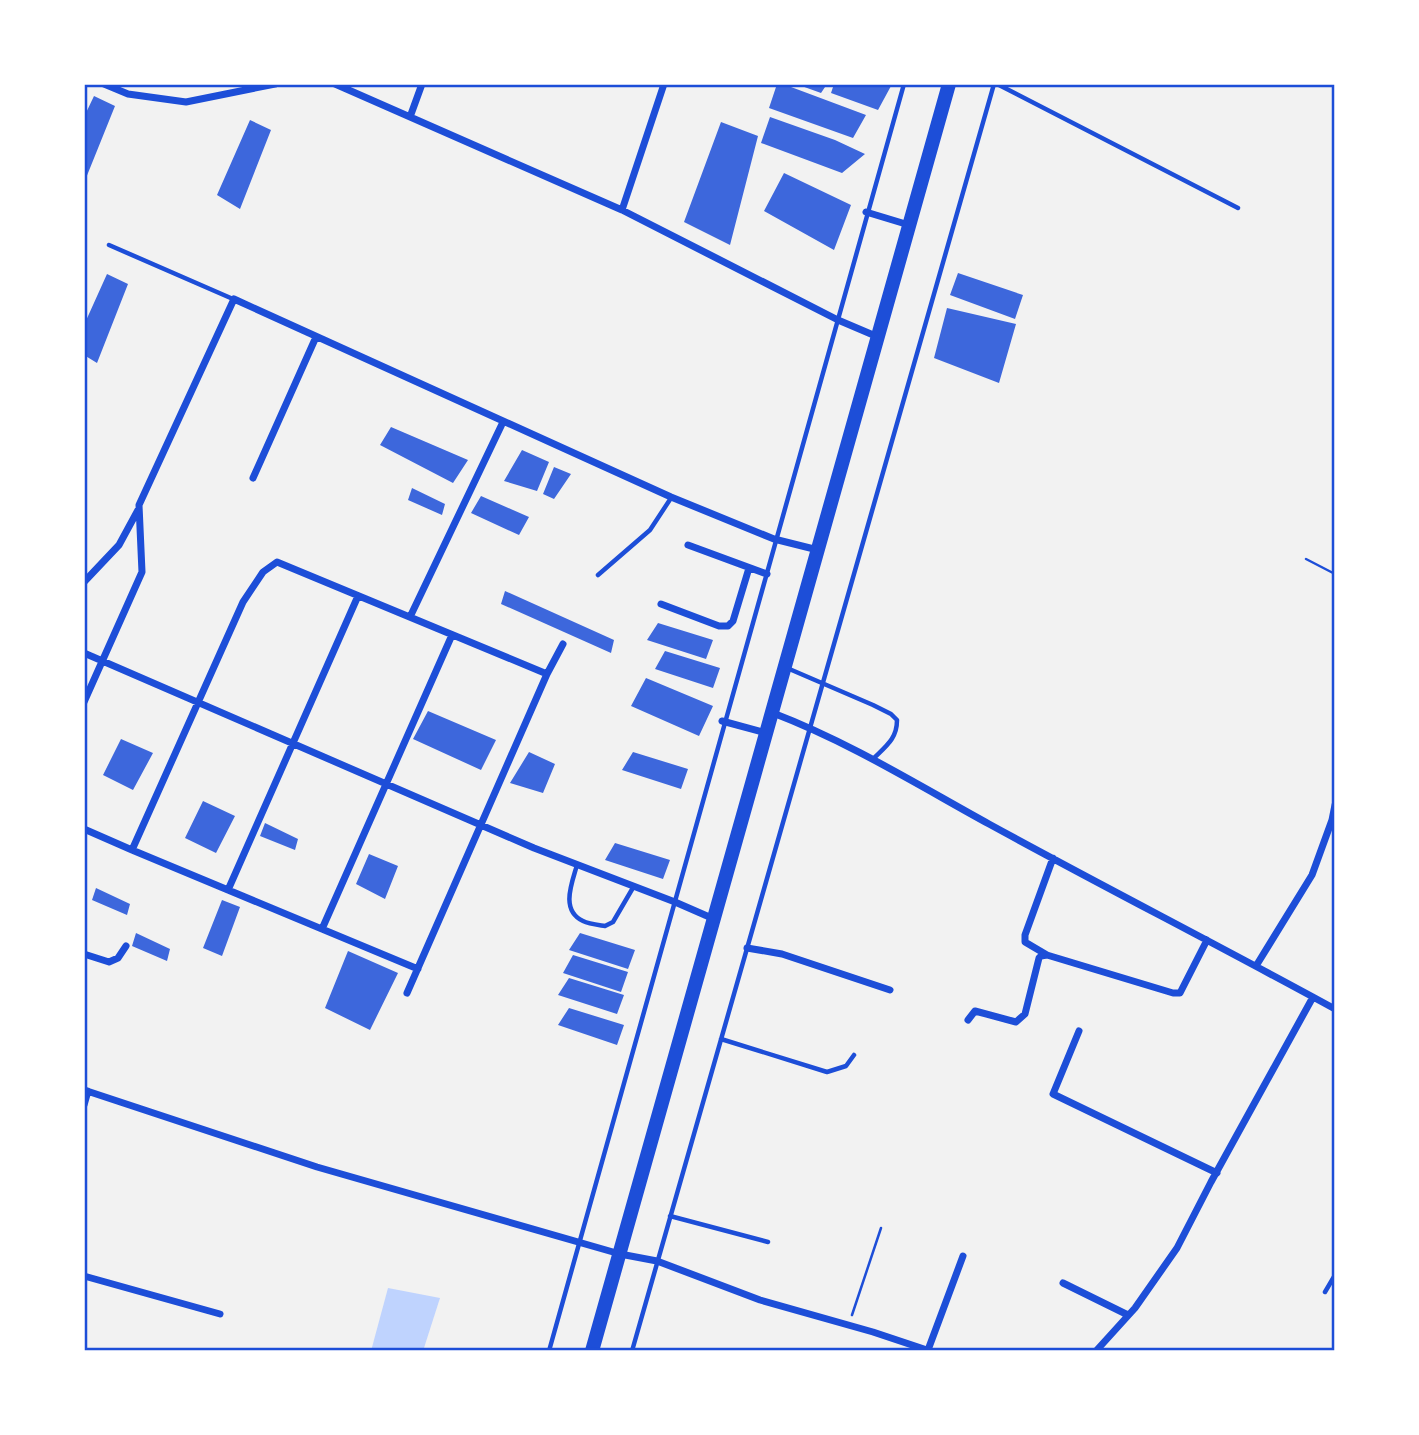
<svg xmlns="http://www.w3.org/2000/svg" width="1419" height="1435" font-family="Jost,sans-serif">
<style>
.water{fill:#bfd3fe}
.building{fill:#3d67dc}
.lines{fill:none;stroke-linecap:round;stroke-linejoin:round}
.path{stroke:#1d4ed8;stroke-width:2.5}
.service{stroke:#1d4ed8;stroke-width:4.5}
.minor{stroke:#1d4ed8;stroke-width:7}
.trunk{stroke:#1d4ed8;stroke-width:14}
.neatline{fill:none;stroke:#1d4ed8;stroke-width:2.5}
</style>
<rect width="100%" height="100%" fill="#f2f2f2"/>
<path class="water" d="M388,1288L440,1298L423,1351H371Z"/>
<path class="building" d="M777,84H783L866,115L853,138L769,108Z
M796,84H827L821,93Z
M834,84H885L891,86L878,110L831,93Z
M94,96L115,106L84,183V117Z
M770,117L835,140L865,154L842,173L761,143Z
M250,120L271,130L240,209L217,195Z
M721,122L758,136L730,245L684,222Z
M784,173L851,205L834,250L764,211Z
M958,273L1023,295L1015,319L950,295Z
M107,274L128,284L97,363L84,355V325Z
M947,308L1016,324L999,383L934,358Z
M391,427L468,460L453,483L380,445Z
M522,450L549,462L537,491L504,481Z
M554,467L571,474L554,499L543,494Z
M412,488L445,504L442,515L408,500Z
M481,496L529,517L519,535L471,513Z
M505,591L614,640L611,653L501,604Z
M658,623L713,640L706,659L647,640Z
M665,651L720,668L713,688L655,669Z
M646,678L713,706L699,736L631,706Z
M428,711L496,740L481,770L413,739Z
M121,739L153,753L133,790L103,775Z
M529,752L555,764L543,793L510,783Z
M633,752L688,769L681,789L622,770Z
M203,801L235,816L216,853L185,838Z
M265,823L298,839L295,850L260,836Z
M615,843L670,860L663,879L605,860Z
M369,854L398,866L385,899L356,884Z
M96,888L130,904L127,915L92,900Z
M222,900L240,907L222,956L203,948Z
M136,933L170,949L167,961L132,946Z
M580,933L635,950L628,969L569,950Z
M348,951L398,973L370,1030L325,1008Z
M573,955L628,972L621,992L563,973Z
M569,978L624,995L617,1014L558,995Z
M569,1008L624,1025L617,1045L558,1025Z"/>
<g class="lines">
<path class="path" d="M1306,559L1335,574
M852,1315L881,1228"/>
<path class="service" d="M997,84L1238,208
M109,245L233,299
M598,575L650,530L671,498
M787,668L873,705L891,714L897,720C897,739 886,746 873,759
M577,865C572,883 560,910 583,921C589,924 599,925 605,926L613,922L634,886
M721,1039L827,1072L846,1066L854,1055
M670,1216L768,1242
M1325,1292L1335,1275
M549,1351L904,84
M632,1351L994,84"/>
<path class="minor" d="M104,84L128,94L186,102L275,84
M335,84L622,210L838,320L878,337
M410,117L422,84
M622,210L664,84
M866,212L909,225
M253,478L316,337
M688,545L767,574
M84,582L119,545L138,510
M661,604L719,626H728L733,621L749,568
M410,617L503,422
M84,653L534,848L675,902L714,919
M84,702L142,572L139,505L234,299L671,497L774,539L818,550
M773,713C849,742 918,785 989,824C1104,887 1220,946 1335,1009
M722,721L766,733
M84,829L132,850L418,969
M132,850L243,602L263,572L277,562L547,674
M228,890L358,596
M322,929L452,635
M747,948L782,954L890,990
M84,954L109,962L118,958L126,946
M1047,955L1025,942V935L1053,858
M1256,966L1312,875L1332,820L1335,805
M407,993L547,674L563,644
M968,1020L975,1011L1016,1022L1025,1014L1039,958L1041,956L1047,955L1173,993H1180L1207,940
M1079,1031L1053,1094L1217,1173
M84,1090L317,1167L620,1254L657,1261L760,1300L873,1332L930,1351
M84,1105L88,1091
M84,1276L220,1314
M1063,1283L1128,1315
M928,1350L963,1256
M1096,1351L1135,1308L1177,1248L1211,1182L1313,997"/>
<path class="trunk" d="M592,1351L949,84"/>
</g>
<rect width="1419" height="1435" fill="none" stroke="#ffffff" stroke-width="172"/>
<rect x="86" y="86" width="1247" height="1263" class="neatline"/>
</svg>
